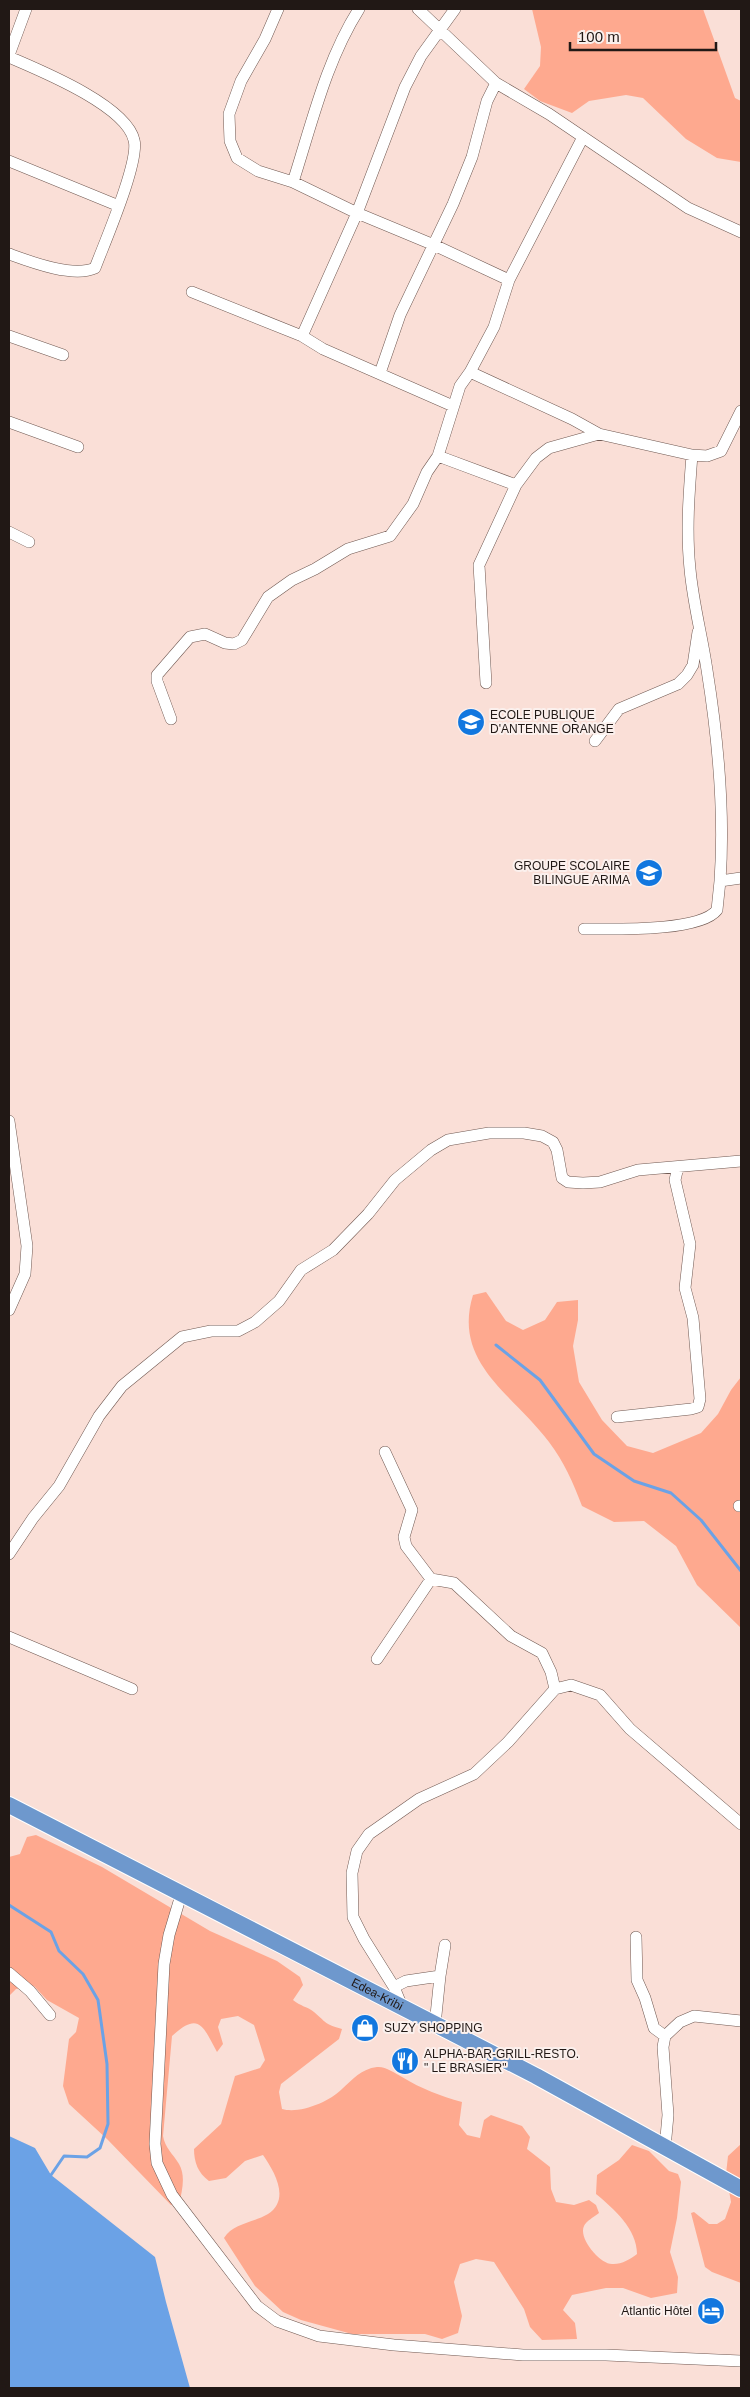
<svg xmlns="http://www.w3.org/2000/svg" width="750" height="2397" font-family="Arial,sans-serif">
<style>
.green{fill:#fea98f}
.water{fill:#6ba2e6}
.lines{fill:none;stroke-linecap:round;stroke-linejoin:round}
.stream{stroke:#6ba2e6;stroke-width:3}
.minor-casing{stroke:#705952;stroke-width:12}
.highway-casing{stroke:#fff;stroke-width:18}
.minor{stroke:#fff;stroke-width:11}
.highway{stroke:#6e98cd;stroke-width:16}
.labels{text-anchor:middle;stroke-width:4;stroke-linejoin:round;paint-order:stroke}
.poi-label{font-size:12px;fill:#211815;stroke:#fbf0ed;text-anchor:start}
.street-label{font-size:12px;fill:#211815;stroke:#fbf0ed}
</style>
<rect width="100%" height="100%" fill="#fadfd7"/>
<path class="green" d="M532,9H703L735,98L741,101V162L717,158L686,139L643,98L626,95L589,101L572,113L540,101L524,89L540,66L541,47Z
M486,1292L506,1321L523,1330L545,1320L557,1302L578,1300V1320L573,1346L579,1382L602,1420L627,1446L653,1453L701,1433L718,1414L731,1390L741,1377V1628L697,1585L676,1546L644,1521L614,1522L582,1506C573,1482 564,1462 549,1442C513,1394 452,1363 473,1295Z
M36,1835L102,1867L210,1931L277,1961L300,1977L303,1985L293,2000C300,2006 308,2007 314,2012C327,2023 324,2024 342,2029L339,2039L281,2084L279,2092L282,2109C300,2114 329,2102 342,2089C353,2079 361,2069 377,2067C385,2066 395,2073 402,2077C422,2089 440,2096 462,2102L459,2125L467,2135L480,2138L484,2120L491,2115L522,2126L530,2137L527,2149L550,2167L551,2189L556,2202L574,2205L589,2200L596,2205L599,2213C594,2217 586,2221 584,2226C578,2238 600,2264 612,2264C620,2265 631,2259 637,2254C637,2229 614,2209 596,2194L597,2175L619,2160L632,2145L649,2151L669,2171L678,2174L681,2182L677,2218L670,2252L678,2277L677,2293L651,2298L623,2288H606L572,2295L563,2310L575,2323L577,2339L542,2340L530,2327L524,2309L494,2262L476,2259L460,2264L454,2282L462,2316L458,2333L442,2339L425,2334H352L301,2320L283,2312L255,2286L224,2238C233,2223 253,2223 268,2214C291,2199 274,2171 263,2155L245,2161L226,2178L209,2181C198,2173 194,2162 194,2149L221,2124L235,2076L260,2068L265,2060L254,2025L238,2016L221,2019L218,2027L223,2044L217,2052C203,2026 199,2011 172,2036L163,2136C165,2148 173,2154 179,2164C186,2176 182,2191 179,2204L171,2205L107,2139L69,2104L63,2086L69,2039L76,2032L79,2018L47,2000L34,1986L16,1989L10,1995L9,2019V1857L20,1854L27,1837Z
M741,2144V2283L712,2272L705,2267L691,2213L694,2212L709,2224H717L725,2219L731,2202L726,2174L728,2156Z"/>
<path class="water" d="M9,2136L35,2148L51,2175L155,2257L166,2302L190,2388H9Z"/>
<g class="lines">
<path class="stream" d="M496,1345L540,1380L594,1454L634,1481L671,1493L701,1520L741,1571
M9,1905L51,1932L59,1951L83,1974L98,2000L107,2064L108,2124L100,2148L87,2157L64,2156L51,2175"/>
<g class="minor-casing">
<path id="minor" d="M278,9L265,39L241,81L229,114L230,141L237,158L258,171L293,182L357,213L434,245L509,280
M418,9L496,83L549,114L688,208L741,232
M9,55L26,9
M9,57C39,70 126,105 134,140C140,161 104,244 95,268C73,278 31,262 9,254
M9,161L119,206
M293,182C312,123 326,61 359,9
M192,292L302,336L323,349L453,406
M9,336L63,355
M302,336L357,213L405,87L421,56L455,9
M470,372L494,327L509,280L583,137
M380,373L400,315L453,204L472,157L487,101L496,83
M9,422L78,447
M692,455C689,493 686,531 690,569C693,603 702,636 707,670C718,739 725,811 720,881L741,878
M438,456L516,485L536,458L549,448L599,434
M9,532L29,542
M486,683L479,565L516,485
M171,719L157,681V675L190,637L205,634L225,643L234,644L242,640L268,597L292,580L315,569L348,549L390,536L413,504L427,472L438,456L460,386L470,372L572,419L599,434L692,455L707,456L721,451L741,411
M595,741L619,709L678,684L687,675L693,665L698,632
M584,929C612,929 700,932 717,910L720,881
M9,1121L27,1246L25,1274L9,1310
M617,1417L691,1409L698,1407L700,1399L693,1318L685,1288L690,1244L675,1180L678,1167
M385,1452L412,1510L404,1537L406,1546L431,1579L454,1583L511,1636L542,1653L551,1672L555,1689L508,1742L474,1774L419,1799L369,1834L357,1851L352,1873L353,1917L364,1939L394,1987L403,2009
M739,1506H741
M9,1554L33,1518L59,1486L99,1416L122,1386L182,1337L211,1331H238L255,1322L279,1301L301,1270L333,1250L368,1214L395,1180L431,1150L448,1140L489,1133H524L542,1136L553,1142L557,1150L562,1178L568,1182L583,1183L600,1182L638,1170L741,1161
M9,1637L132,1689
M377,1659L431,1579
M555,1689L571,1685L600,1695L630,1729L741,1824
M181,1895L169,1935L164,1964L155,2144L157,2163L172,2195L257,2306L277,2321L319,2336L394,2345L523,2355H606L741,2361
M636,1937L637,1980L645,1998L654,2028L665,2036
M9,1973L30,1991L50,2015
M394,1987L406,1981L440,1976L445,1945
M435,2025L440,1976
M665,2148L668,2115L663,2047L665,2036L680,2022L694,2016L741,2021"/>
</g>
<g class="highway-casing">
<g id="highway">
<path id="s1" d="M9,1805L536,2076L741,2189"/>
</g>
</g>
<use href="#minor" class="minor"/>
<use href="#highway" class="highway"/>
</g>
<defs>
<g id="school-disc" transform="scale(1.4375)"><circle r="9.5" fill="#1277df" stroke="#fbf0ed"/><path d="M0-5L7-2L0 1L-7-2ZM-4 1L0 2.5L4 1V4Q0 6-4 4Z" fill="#fff"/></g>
<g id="shop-disc" transform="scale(1.4375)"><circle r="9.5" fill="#1277df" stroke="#fbf0ed"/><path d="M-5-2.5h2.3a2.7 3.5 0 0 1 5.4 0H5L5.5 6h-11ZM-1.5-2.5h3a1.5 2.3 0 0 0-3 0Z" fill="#fff"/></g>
<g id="restaurant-disc" transform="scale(1.4375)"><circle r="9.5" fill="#1277df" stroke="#fbf0ed"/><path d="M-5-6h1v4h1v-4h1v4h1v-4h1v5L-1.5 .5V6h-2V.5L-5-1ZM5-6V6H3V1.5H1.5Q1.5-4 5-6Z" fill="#fff"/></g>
<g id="hotel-disc" transform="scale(1.4375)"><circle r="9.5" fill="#1277df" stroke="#fbf0ed"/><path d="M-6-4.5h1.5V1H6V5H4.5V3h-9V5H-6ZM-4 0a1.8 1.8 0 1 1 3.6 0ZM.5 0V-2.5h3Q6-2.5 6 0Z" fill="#fff"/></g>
</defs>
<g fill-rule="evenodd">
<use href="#school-disc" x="471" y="722"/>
<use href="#school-disc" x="649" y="873"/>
<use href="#shop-disc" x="365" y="2028"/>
<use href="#restaurant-disc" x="405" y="2061"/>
<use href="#hotel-disc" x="711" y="2311"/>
</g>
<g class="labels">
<g class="poi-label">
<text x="490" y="719">ECOLE PUBLIQUE<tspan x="490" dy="14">D'ANTENNE ORANGE</tspan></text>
<text x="630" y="870" text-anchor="end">GROUPE SCOLAIRE<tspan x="630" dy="14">BILINGUE ARIMA</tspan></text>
<text x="384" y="2032">SUZY SHOPPING</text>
<text x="424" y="2058">ALPHA-BAR-GRILL-RESTO.<tspan x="424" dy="14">" LE BRASIER"</tspan></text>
<text x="692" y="2315" text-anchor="end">Atlantic Hôtel</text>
</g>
<g class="street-label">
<text dy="4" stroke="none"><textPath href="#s1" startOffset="414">Edea-Kribi</textPath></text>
</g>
</g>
<rect width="750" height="2397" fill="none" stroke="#211815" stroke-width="20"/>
<path d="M570 42v8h146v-8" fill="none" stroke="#211815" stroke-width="2.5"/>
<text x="578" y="42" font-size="15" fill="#211815" stroke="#fbf0ed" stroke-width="4" paint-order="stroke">100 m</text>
</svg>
